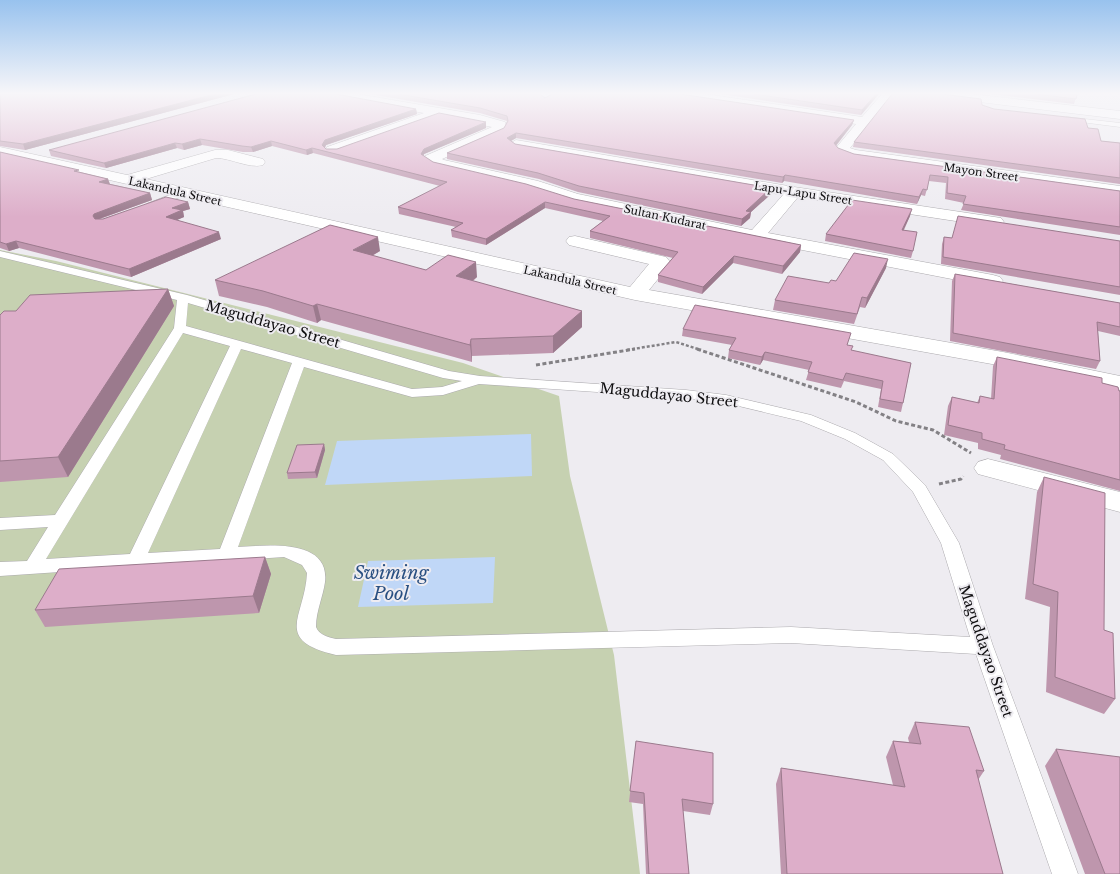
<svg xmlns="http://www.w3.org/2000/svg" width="1120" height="874" font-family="'Libre Baskerville',serif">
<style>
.green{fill:#c6d1b1}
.water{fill:#c0d7f7}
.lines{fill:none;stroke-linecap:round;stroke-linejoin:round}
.lane-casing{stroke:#acaaae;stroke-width:1}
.street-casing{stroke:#acaaae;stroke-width:1}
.path-far1{stroke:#838185;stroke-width:2.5;stroke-dasharray:3 2;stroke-linecap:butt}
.path{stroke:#838185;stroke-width:3;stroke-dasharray:4 2.5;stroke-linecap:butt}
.lane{fill:#fff;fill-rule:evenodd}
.street{fill:#fff;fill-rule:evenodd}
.wall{fill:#be96ad}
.shaded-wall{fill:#9b7a8d}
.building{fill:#ddaec9;stroke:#9b7a8d}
.labels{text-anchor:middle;stroke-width:4;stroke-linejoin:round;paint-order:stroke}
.far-street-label{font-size:11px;fill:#0e0d0f;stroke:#eeecf1}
.street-label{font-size:14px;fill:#0e0d0f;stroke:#eeecf1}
.near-water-label{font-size:18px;font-style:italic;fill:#2a5082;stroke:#eeecf1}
</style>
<rect width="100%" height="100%" fill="#eeecf1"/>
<path class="green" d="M0,250L56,261L463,363L559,396L570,476L614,655L640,874H0Z"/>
<path class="water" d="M531,434L532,476L325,485L337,441Z
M495,557L493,603L358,607L368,561Z"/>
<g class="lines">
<g class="lane-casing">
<path id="lane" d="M1067,117L1120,123V127L1065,120V118Z
M183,190L187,193L186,195L152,207L147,204Z
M0,251L187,295L449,371L480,376L686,390L726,395L811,415L855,433L893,454L925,485L959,543L993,646L1078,874H1052L976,654L791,643L336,655C272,640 305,617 307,573L302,565L284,557L0,576V562L27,561L48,527L0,530V518L55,515L174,328L177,300L0,257ZM188,303L443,378L462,381L442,387L412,389L186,326ZM183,333L230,346L130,554L46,559ZM241,349L292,363L220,549L148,553ZM304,367L412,397L443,395L479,384L686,398L726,403L801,421L845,439L883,460L913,492L941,543L970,637L791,627L336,639C328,637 319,635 316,627C316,611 323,597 325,582C330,537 264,546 238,547Z"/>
</g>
<g class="street-casing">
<path id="street" d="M330,94H357L480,115L505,122L506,125L503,132L442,159L444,160L538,181L578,194L752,230L783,195L516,148L509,144L516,140L794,187L1001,218L1004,222L1001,226L995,227L798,197L768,233L993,275L1000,277L1003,281L1000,285L993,287L756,241L574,203L527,188L434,166L423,159L425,156L492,127L439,116L337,153H327L325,150L327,147L424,113L335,97Z
M673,94H705L862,117L882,94H893L850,148L856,150L1120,186V196L853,158L837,152L835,149L856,124L678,97Z
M933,94H971L1120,111V119L938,97Z
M0,147L127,175L215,150H228L263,159L265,162L263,165C249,169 231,158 216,158L146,179L630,287L649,264L569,245L566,241L569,237L575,236L666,257L671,263L649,290L1003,352L1120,376V390L1003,366L635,300L0,155Z
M988,459L1120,492V512L978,474L974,468L978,462Z"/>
</g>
<path class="path-far1" d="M627,350L676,342L701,350"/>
<path class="path" d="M697,349L856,402L896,421L933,430L971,453
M536,365L635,349
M939,484L961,479L963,476"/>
<use href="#lane" class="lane"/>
<use href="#street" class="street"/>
</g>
<path class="wall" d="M0,94H234L25,150L0,146Z
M370,94H541V95L545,98L854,120L852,125L836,146L838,148L854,154L1120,191V235L961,210L964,203L945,199L946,183L929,181L925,196L921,195L917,204L784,181L782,183L516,138L511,141L515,144L771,188L770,195L751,212L750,218L741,226L578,192L539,179L447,159V153L504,128L507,121L480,113Z
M721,94H879L861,115Z
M991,94H1077L1074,104Z
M982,105L994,109L1088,128L1101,141L1120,143V184L853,147L854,142Z
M416,109L417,114L326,145L325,148L326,149H337L486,128L424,154L423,156L433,162L574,199L801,245L800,252L782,274L733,263L702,294L658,282V275L673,258L590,238V231L603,221L545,208L486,245L452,237L451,230L456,227L399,214L398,207L440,186L313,153L307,155L272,146L253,152H243L202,145L184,150L177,148L106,168L51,156L49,150Z
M0,152L108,179L110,184L150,193L152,200L100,219H103L188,202L190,209L183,211L184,217L176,220L221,239L131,277L19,248L9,251L0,248Z
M910,216L904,230L913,251L911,258L825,241L826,234Z
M944,237L952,238L1120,241V295L941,264L942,244Z
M380,251L372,256L426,270L477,277L473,281L582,311V327L553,353L472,356V362L321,320L317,323L267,307L219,296L215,280Z
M886,268L865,308L860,307L854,324L773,310L775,300L836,281Z
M955,274L1120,303V336L1098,331L1100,361L1096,369L950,341L952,281Z
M168,289L174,306L68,477L0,482V315L16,311Z
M683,329L847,345L852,351L911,363L903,403L901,412L878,407L881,389L844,381L841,388L806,380L809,370L763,360L760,365L728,358L729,350L732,345L682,336Z
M997,357L1102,383L1120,391V491L1000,459L1001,455L978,449V443L944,435L948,406L952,397L977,403L980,396L991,399L993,366Z
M324,444L325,450L317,478L288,479L287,473Z
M1044,477L1104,630L1115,699L1104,714L1046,692L1050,607L1025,599L1037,492Z
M265,557L271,574L259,613L45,627L35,610Z
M915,722L984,771L978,780L1003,874H781L776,784L781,768L893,785L886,757L893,741L909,742L908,738Z
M636,741L713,804L710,815L683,811L689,874H646L643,804L629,802Z
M1056,749L1120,874H1085L1045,766Z"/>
<path class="shaded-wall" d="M215,94H234L25,150L23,144Z
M876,94H879L861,115L862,110Z
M416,109L417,114L326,145L323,151L322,145L325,140Z
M854,120L852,125L833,149L834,143Z
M486,122V128L424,154L421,159V154L424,149Z
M516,133V138L507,143V138Z
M200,139L202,145L184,150L182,144Z
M271,141L272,146L253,152L251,147Z
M175,143L177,148L106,168L104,163Z
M312,148L313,153L307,155L306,150Z
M785,175L784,181L782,183L783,177Z
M108,179L110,185L99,182Z
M771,188L770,195L751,212L750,218L741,226L742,219L746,211Z
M923,189L921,195L917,204L919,197Z
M150,193L152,200L96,220L93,216L94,214Z
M188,202L190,209L183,211L184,217L168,224L166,217L172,208Z
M545,202V208L486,245V239Z
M912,209L910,216L900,237L902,230Z
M219,232L221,239L131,277L129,269Z
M378,237L380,251L355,265L353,250Z
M16,241L19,248L9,251L6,244Z
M801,245L800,252L782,274L783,266Z
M734,256L733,263L702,294L703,287Z
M888,259L886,268L865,308L867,298Z
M476,262L477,277L458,292L456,276Z
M168,289L174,306L68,477L58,457Z
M317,304L321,320L317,323L313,306Z
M582,311V327L553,353V336Z
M471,339L472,356V362L470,345Z
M765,352L763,360L760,365L762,357Z
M324,444L325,450L317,478L315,472Z
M265,557L271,574L259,613L253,596Z"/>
<path class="building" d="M0,94H215L23,144L0,141Z
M256,94H336L416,109L325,140L322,145L326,149H337L439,113L486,122L424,149L421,154L433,162L526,184L574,199L801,245L783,266L734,256L703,287L658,275L678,252L590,231L610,216L545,202L486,239L451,230L463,223L398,207L447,182L312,148L306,150L271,141L251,147L242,146L200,139L182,144L175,143L104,163L49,150Z
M398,94H540L545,98L552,94H680L854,120L834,143L838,148L854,154L1120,191V227L963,204L966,196L947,193L948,177L930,175L927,190L923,189L919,197L785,175L783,177L516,133L507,138L515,144L771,188L746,211L751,212L742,219L579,186L538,173L447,153L504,128L508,121L507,116L480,108Z
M754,94H876L862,110Z
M892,94H942L981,99L982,105L994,109L1085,119L1088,128L1098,129L1101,141L1120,143V178L854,142Z
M1035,94H1077L1076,99Z
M0,152L79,170L74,171L108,179L99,182L150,193L94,214L93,216L95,219H103L166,197L188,202L172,208L182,210L166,217L219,232L129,269L16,241L6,244L0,242Z
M852,200L912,209L902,230L917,232L913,251L826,234Z
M958,216L1120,241V287L943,257L944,237L952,238Z
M330,225L378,237L353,250L426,270L448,255L476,262L456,276L582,311L553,336L471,339L470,345L317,304L313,306L263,291L215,280Z
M854,253L888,259L867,298L862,297L857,314L775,300L788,276L829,283L831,280L836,281Z
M955,274L1120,303V327L1097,322L1100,361L953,333Z
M168,289L58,457L0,461V315L4,311H16L30,295Z
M695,305L851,333L847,345L853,346L851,350L911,363L903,403L880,399L883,381L846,373L843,380L808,372L812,362L765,352L762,357L729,350L736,338L683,329Z
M997,357L1102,378V383L1118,387L1119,391H1120V480L1004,449L1005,445L982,439V433L948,425L952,397L979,403L980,396L994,399Z
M324,444L315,472L287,473L297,445Z
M1044,477L1105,493L1104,630L1113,633L1115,699L1055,677L1058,592L1033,584Z
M265,557L253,596L35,610L59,569Z
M915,722L969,727L984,771L976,770L1003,874H787L781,768L905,787L893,741L921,744Z
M636,741L713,753V804L682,799L689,874H649L644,793L630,791Z
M1056,749L1120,757V874H1105Z"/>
<linearGradient id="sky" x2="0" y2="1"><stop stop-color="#98c2ee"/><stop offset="0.43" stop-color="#f7f6f9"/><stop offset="1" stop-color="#f7f6f9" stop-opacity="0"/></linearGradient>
<rect width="1120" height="217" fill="url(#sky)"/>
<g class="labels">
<g class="far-street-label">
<text transform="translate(981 172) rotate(8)" y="4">Mayon Street</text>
<text transform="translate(175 191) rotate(13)" y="4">Lakandula Street</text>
<text transform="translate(803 193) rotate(9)" y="4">Lapu-Lapu Street</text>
<text transform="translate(665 217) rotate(12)" y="4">Sultan Kudarat</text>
<text transform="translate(570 280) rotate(13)" y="4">Lakandula Street</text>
</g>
<g class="street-label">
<text transform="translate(273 324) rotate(16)" y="5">Maguddayao Street</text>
<text transform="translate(669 395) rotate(6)" y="5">Maguddayao Street</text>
<text transform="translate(986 651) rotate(71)" y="5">Maguddayao Street</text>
</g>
<g class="near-water-label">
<text x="391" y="579">Swiming<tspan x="391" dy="21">Pool</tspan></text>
</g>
</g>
</svg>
